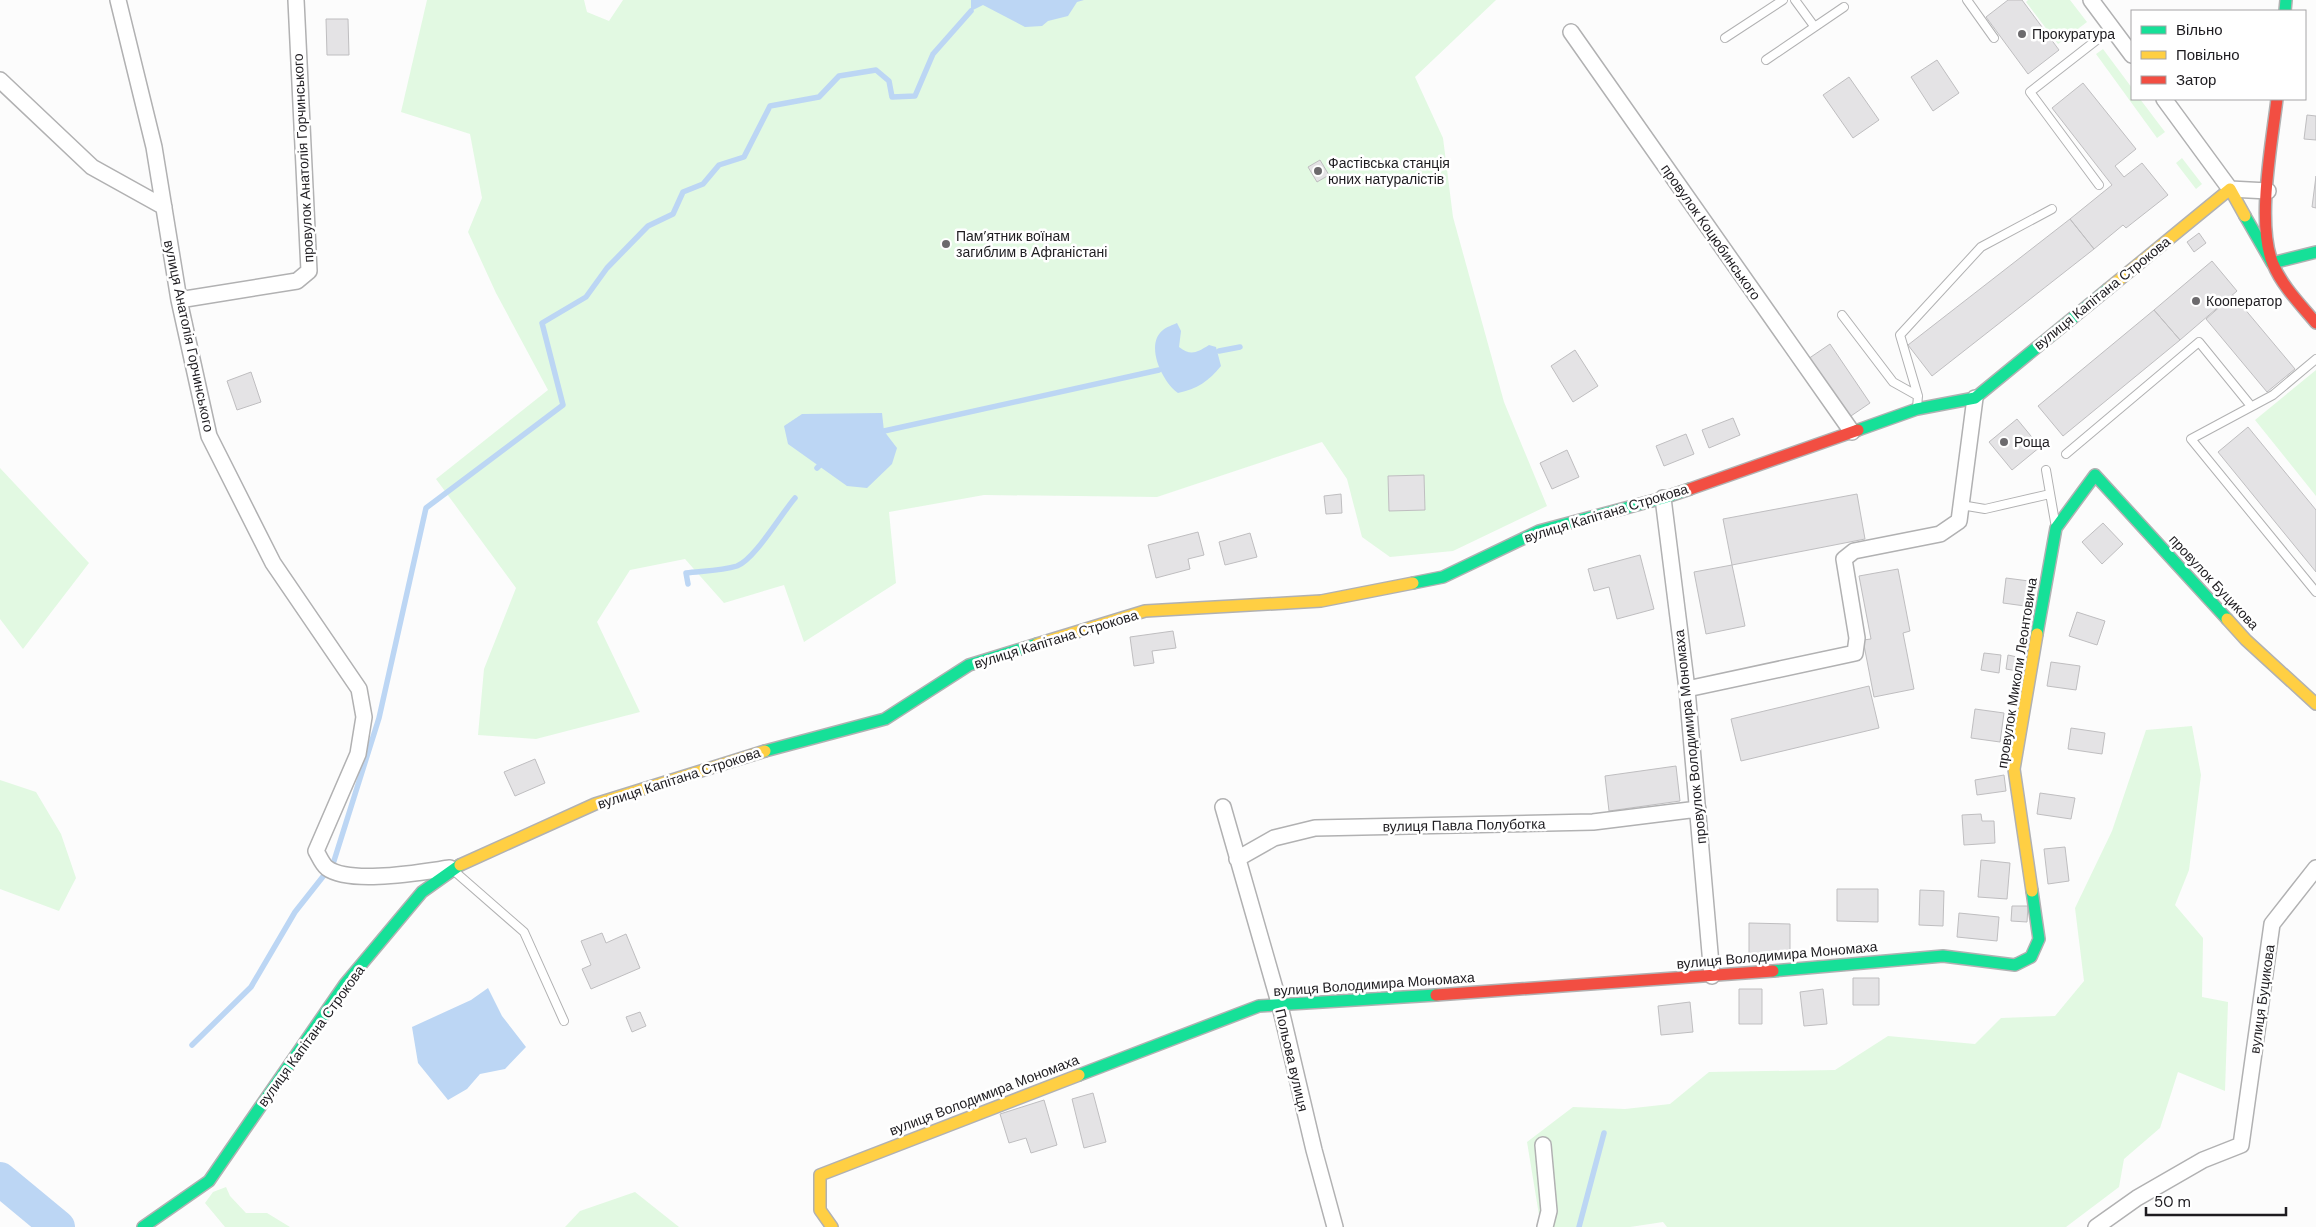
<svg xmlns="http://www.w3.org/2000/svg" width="2316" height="1227" font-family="'DM Sans',sans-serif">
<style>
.green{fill:#e2f9e2}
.water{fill:#bcd6f4}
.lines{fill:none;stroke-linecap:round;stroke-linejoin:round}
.stream{stroke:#bcd6f4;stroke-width:5.5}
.river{stroke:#bcd6f4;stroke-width:34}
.building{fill:#e4e3e5;stroke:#bfbec0}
.lane-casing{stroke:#b1b1b2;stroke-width:10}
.street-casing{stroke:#b1b1b2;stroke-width:18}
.fast-casing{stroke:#b1b1b2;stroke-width:14}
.slow-casing{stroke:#b1b1b2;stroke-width:14}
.jam-casing{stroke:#b1b1b2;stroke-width:14}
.lane{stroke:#fff;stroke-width:8}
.street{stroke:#fff;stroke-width:15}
.fast{stroke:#16e098;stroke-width:11}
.slow{stroke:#ffcf43;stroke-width:11}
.jam{stroke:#f24e42;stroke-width:11}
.poi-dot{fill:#6c6a6d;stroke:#fff;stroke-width:2}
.labels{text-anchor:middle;stroke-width:5;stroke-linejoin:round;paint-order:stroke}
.poi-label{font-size:14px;fill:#1e1c20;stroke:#fff;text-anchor:start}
.street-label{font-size:14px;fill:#1e1c20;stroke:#fff}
</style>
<rect width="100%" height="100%" fill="#fcfcfc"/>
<path class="green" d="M427,0H584L587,12L609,21L623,0H1496L1415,77L1443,138L1453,217L1504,402L1547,506L1453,551L1390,557L1362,537L1347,479L1322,442L1157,497L984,495L889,512L896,583L804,642L784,585L724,603L685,559L630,570L597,622L640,712L536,739L478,735L484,669L516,588L436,479L548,390L496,293L468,232L482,198L470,134L401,112Z
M2028,0H2070L2087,22L2058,44L2026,2Z
M2103,49L2132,88V99H2140L2165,132L2157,138L2096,54Z
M2182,158L2202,184L2196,189L2176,163Z
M2316,370V496L2255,420Z
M0,468L89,563L23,649L0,619Z
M2192,726L2201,775L2189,870L2175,905L2203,938L2202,997L2228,1002L2225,1091L2178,1072L2160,1128L2124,1159L2119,1187L2066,1227H1667L1663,1222L1630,1227H1541L1527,1142L1573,1107L1625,1109L1670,1104L1709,1072L1835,1070L1888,1036L1975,1044L2001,1018L2055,1016L2084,981L2075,908L2112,831L2146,730Z
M0,780L36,792L61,834L76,878L59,911L0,889Z
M226,1187L230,1196L246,1213H267L290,1227H225L205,1203L213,1192Z
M635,1192L679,1227H565L580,1211Z"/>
<path class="water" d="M1084,0L1077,2L1068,16L1048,21L1042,26L1025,27L983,5L971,11V0Z
M1177,323L1181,331L1179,347C1191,356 1196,353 1209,345L1216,347L1221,366C1209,381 1197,389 1178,393C1163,383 1144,345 1163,330C1166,327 1173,325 1177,323Z
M882,413L884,431L897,448L892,464L867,488L847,486L788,444L784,426L802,414Z
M488,988L502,1016L526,1047L505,1069L480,1074L467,1089L448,1100L418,1063L412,1027L471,1000Z"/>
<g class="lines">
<path class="stream" d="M1219,351L1240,347
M884,431L1159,370
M817,468L819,466
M688,584L686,573C702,571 721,571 737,566C755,559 781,514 795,498
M333,864L379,718L426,508L563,405L542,323L586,297L607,268L648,226L673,214L683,192L703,184L719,165L744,157L770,106L819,97L839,76L876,70L889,81L892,97L915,96L933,54L971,11
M192,1045L251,987L295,912L325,874
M1579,1227L1604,1133"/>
<path class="river" d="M0,1179L58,1227"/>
</g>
<path class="building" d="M2008,0H2022L2059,50L2028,74L1986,17Z
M326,19H348L349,55H327Z
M1937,60L1959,93L1933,111L1911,77Z
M1849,77L1879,120L1853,138L1823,95Z
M2083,83L2136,149L2115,166L2124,177L2142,163L2168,195L2126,228L2123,225L2094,249L2070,219L2112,185L2052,108Z
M2307,115L2316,116V140L2304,139Z
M1320,160L1329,175L1317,182L1308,167Z
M2316,176V208L2312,207Z
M2070,219L2094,249L1932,376L1908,345Z
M2199,233L2206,243L2194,252L2187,242Z
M2212,261L2237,291L2180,340L2154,310Z
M2233,295L2295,369L2267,392L2206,319Z
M2154,310L2180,340L2063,436L2038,406Z
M1830,344L1870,403L1848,418L1808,359Z
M1575,350L1598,386L1573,402L1551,366Z
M251,372L261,402L237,410L227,381Z
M1733,418L1740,435L1709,448L1702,430Z
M2017,419L2040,447L2012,470L1989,442Z
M2248,427L2316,510V572L2218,452Z
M1686,434L1694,454L1664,466L1656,446Z
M1567,450L1579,477L1552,489L1540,463Z
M1424,475L1425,510L1389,511L1388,476Z
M1341,494L1342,513L1326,514L1324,496Z
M1857,494L1865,539L1732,565L1723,519Z
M2103,523L2123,544L2102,564L2082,542Z
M1198,532L1204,555L1188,559L1190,569L1156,578L1148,545Z
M1250,533L1257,557L1225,565L1219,542Z
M1640,555L1654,609L1617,619L1609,587L1594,591L1588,569Z
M1732,565L1745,626L1706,634L1694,572Z
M1898,569L1910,631L1903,633L1914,689L1874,697L1863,640L1871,639L1859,576Z
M2006,578L2029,581L2025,606L2003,603Z
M2077,612L2105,621L2097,645L2069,636Z
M1173,631L1176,648L1152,651L1154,663L1134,666L1130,637Z
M1984,653L2001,655L1999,673L1981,670Z
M2008,655L2026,659L2023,672L2006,669Z
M2051,662L2080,666L2076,690L2047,686Z
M1869,686L1879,728L1741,761L1731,719Z
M1975,709L2004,713L2000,742L1971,738Z
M2071,728L2105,733L2102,754L2068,749Z
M535,759L545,783L515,796L504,772Z
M1676,766L1680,801L1609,811L1605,776Z
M2004,775L2006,791L1977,795L1975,780Z
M2040,793L2075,798L2071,819L2037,814Z
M1981,814L1982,821H1994L1995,843L1964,845L1962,815Z
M2065,847L2069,881L2048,884L2044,849Z
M1981,860L2010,863L2007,899L1978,897Z
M1837,889H1878V922L1837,921Z
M1920,890L1944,891L1943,926L1919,925Z
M2012,906H2028L2027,922L2011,921Z
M1959,913L1999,917L1997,941L1957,937Z
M1749,923L1790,924V956H1749Z
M602,933L606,943L626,934L640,968L591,989L582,969L591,965L581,941Z
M1853,978H1879V1005H1853Z
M1739,989H1762V1024H1739Z
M1823,989L1827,1024L1804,1026L1800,992Z
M1690,1002L1693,1032L1661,1035L1658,1006Z
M640,1012L646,1026L632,1032L626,1017Z
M1093,1093L1106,1142L1084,1148L1072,1099Z
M1044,1100L1057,1145L1031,1153L1026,1138L1009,1143L1000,1114Z"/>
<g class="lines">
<g class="lane-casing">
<path id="lane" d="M1795,0L1814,26
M1967,0L1994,38
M1725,38L1783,0
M1766,60L1844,7
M2099,185L2030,92L2112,28
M1842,315L1893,382L1918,396
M2316,359L2273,395L2191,439L2316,592
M1917,407L1918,396L1900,335L1981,247L2052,209
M2066,454L2199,342L2251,406
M2046,470L2055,522
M1961,505L1985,509L2050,494
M453,870L524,932L564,1021"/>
</g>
<g class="street-casing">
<path id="street" d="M118,0L154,147L179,300L209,436L273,563L359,689L364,717L358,754L316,851C319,856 322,864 327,868C350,885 421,872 450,868
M2091,0L2132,55
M1571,32L1852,432
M0,80L92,167L164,207
M2164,99L2230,189L2268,191
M179,300L297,281L309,271L296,0
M1663,498L1687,689L1712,976
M1687,689L1855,653L1857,638L1844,559L1854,551L1940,534L1959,521L1975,398
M1223,807L1280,1006L1314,1150L1335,1227
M1237,859L1274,838L1315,828L1593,822L1698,809
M1543,1145L1549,1211L1545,1227
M2096,1227L2137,1198L2203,1160L2241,1145L2272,924L2316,868"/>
</g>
<g class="fast-casing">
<path id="fast" d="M2285,11L2286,0
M2245,216L2272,263L2316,252
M1858,430L1917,409L1975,398L2108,289
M1413,583L1443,577L1539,531L1663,498L1690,489
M2037,634L2056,528L2095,475L2227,619
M765,751L885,719L969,665L1037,644
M1773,971L1943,956L2015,965L2031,957L2039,939L2032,891
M1079,1075L1259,1006L1436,995
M143,1227L209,1181L345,984L422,892L460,865"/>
</g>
<g class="slow-casing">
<path id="slow" d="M2108,289L2230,189L2245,216
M2227,619L2246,640L2316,704
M1037,644L1145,611L1321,601L1413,583
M460,865L595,804L765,751
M2032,891L2014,769L2037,634
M832,1227L820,1210V1175L1079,1075"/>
</g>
<g class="jam-casing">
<path id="jam" d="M2277,99C2272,142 2256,224 2273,264C2282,286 2301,305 2316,323
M1690,489L1858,430
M1436,995L1773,971"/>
</g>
<use href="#lane" class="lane"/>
<use href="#street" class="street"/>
<use href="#fast" class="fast"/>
<use href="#slow" class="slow"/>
<use href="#jam" class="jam"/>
</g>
<g class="poi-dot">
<circle cx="2022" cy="34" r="5"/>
<circle cx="1318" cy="171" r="5"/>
<circle cx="946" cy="244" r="5"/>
<circle cx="2196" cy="301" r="5"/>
<circle cx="2004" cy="442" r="5"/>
</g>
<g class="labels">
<g class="poi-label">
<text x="2032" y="39">Прокуратура</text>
<text x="1328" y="168">Фастівська станція<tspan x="1328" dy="16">юних натуралістів</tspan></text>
<text x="956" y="241">Пам’ятник воїнам<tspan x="956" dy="16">загиблим в Афганістані</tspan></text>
<text x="2206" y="306">Кооператор</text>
<text x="2014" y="447">Роща</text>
</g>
<g class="street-label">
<text transform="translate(303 158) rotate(-93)" y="5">провулок Анатолія Горчинського</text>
<text transform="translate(1711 232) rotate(55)" y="5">провулок Коцюбинського</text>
<text transform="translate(2102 293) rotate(-39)" y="5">вулиця Капітана Строкова</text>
<text transform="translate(189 336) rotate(78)" y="5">вулиця Анатолія Горчинського</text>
<text transform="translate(1606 513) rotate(-17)" y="5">вулиця Капітана Строкова</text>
<text transform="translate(2214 582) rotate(47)" y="5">провулок Буцикова</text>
<text transform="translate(1056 639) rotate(-17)" y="5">вулиця Капітана Строкова</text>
<text transform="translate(2017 673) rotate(-81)" y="5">провулок Миколи Леонтовича</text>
<text transform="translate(1690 737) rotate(-96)" y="5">провулок Володимира Мономаха</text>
<text transform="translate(679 778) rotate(-18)" y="5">вулиця Капітана Строкова</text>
<text transform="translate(1464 825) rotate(-1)" y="5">вулиця Павла Полуботка</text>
<text transform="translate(1777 955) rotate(-5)" y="5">вулиця Володимира Мономаха</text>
<text transform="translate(1374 984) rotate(-4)" y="5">вулиця Володимира Мономаха</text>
<text transform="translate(2262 999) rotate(-82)" y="5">вулиця Буцикова</text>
<text transform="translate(311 1036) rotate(-54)" y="5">вулиця Капітана Строкова</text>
<text transform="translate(1292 1060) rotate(77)" y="5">Польова вулиця</text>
<text transform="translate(984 1095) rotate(-21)" y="5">вулиця Володимира Мономаха</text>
</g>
</g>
<rect x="2131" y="10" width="175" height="90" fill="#ffffff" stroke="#a5a4a6"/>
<rect x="2141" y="26" width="25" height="8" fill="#16e098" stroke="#a5a4a6"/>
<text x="2176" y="35" font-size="15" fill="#1e1c20">Вільно</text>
<rect x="2141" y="51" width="25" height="8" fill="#ffcf43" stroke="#a5a4a6"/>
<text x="2176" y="60" font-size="15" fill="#1e1c20">Повільно</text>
<rect x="2141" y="76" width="25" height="8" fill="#f24e42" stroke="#a5a4a6"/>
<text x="2176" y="85" font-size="15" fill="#1e1c20">Затор</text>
<path d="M2146 1207v8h140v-8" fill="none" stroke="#1e1c20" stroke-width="2.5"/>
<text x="2154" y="1207" font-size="15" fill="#1e1c20" stroke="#ffffff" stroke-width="4" paint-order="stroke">50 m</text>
</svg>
